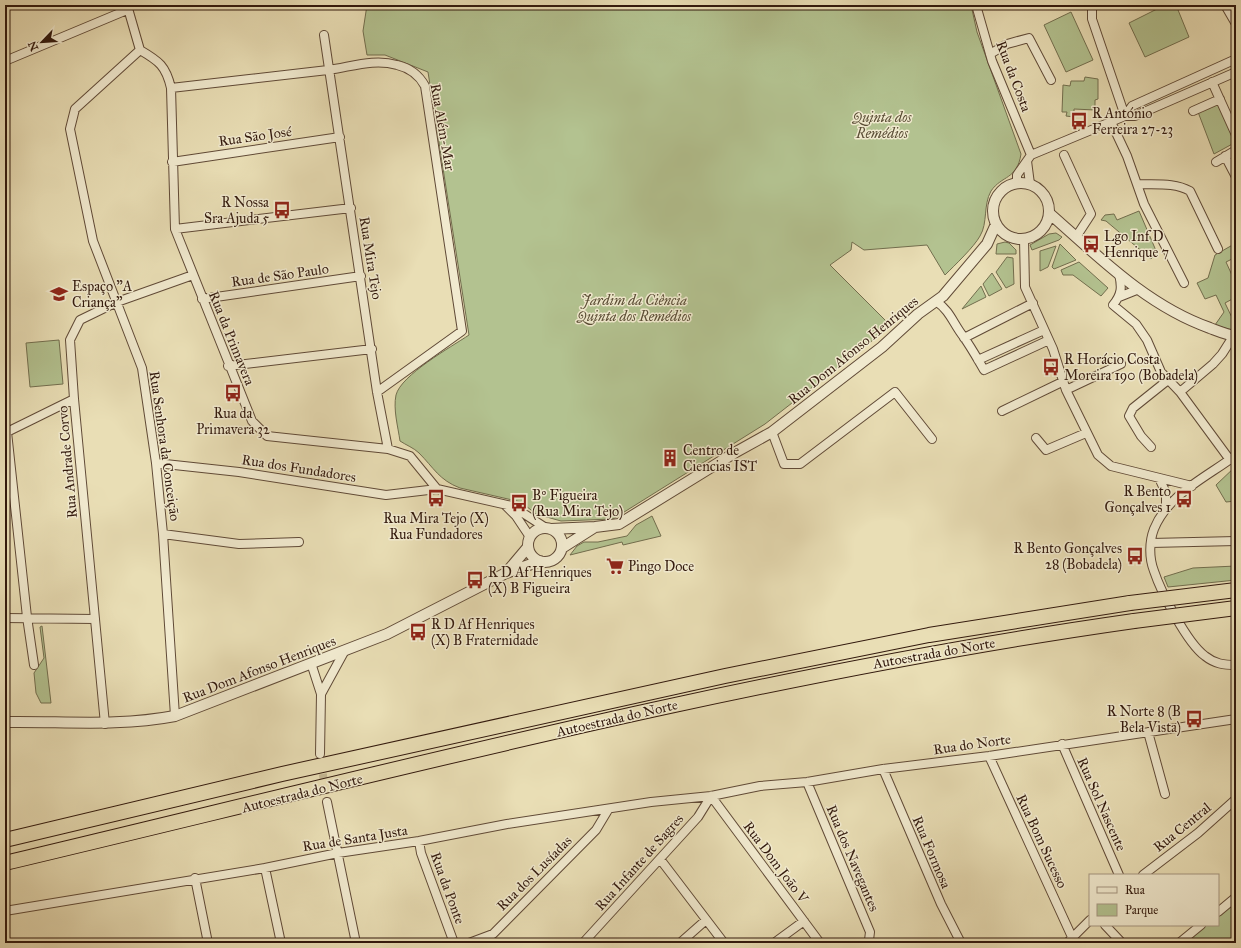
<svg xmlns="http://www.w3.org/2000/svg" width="1241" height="948" font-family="'IM FELL Great Primer',serif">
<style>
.green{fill:#b3c290;stroke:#726e4e}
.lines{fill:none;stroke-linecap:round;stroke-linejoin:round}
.minor-tunnel{stroke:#c4b793;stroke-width:8;stroke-dasharray:8 4;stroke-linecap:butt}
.minor-casing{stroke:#604a37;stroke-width:10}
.tertiary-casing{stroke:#604a37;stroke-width:12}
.motorway-casing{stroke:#32190d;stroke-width:16}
.minor{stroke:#f1eacf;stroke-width:8}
.tertiary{stroke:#f1eacf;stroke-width:10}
.motorway{stroke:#e9deb5;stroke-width:14}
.motorway-bridge-casing{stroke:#32190d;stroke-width:16;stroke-linecap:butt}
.motorway-bridge{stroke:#e9deb5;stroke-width:14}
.labels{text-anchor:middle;stroke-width:3;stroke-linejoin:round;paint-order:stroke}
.street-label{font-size:14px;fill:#32190d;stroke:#f1eacf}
.poi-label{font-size:14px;fill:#32190d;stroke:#f1eacf;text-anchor:start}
.park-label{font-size:14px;font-style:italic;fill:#594c34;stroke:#f1eacf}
</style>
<rect width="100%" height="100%" fill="#e9deb5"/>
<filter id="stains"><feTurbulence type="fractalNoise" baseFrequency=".005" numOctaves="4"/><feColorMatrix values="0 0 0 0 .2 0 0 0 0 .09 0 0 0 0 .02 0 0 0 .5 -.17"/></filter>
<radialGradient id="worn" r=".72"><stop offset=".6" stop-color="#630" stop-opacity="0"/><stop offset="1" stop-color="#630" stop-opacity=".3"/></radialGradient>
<path class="green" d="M367,5H971L977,32L1021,154C1017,180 1002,175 991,191C983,205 988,223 980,236C974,247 955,265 945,275L927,245L864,250L852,242L851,250L830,265L891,326L765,424L613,519L561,521L536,514L521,502L460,488C439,480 434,468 419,453C414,448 406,445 400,441C398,427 393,409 396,395C401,375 451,347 469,335L428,72L385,55H367L363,31Z
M1165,5H1176L1189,37L1145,57L1129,23Z
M1071,12L1093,60L1066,72L1044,25Z
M1085,77L1098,79V99L1095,100V110L1074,109V117L1066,116L1067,112H1062L1063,85L1070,86L1071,81H1084Z
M1219,103L1236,135V142L1214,154L1198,112Z
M1139,211L1157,253L1151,259L1106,221L1101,220L1105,215L1114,214L1117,220Z
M1056,233L1062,237L1059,240L1032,250L1030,245L1049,234Z
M1005,242L1009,243L1016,250V254H996L997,244Z
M1236,243V257L1226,262L1236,284V297L1225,303L1236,326L1232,330L1215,325L1224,312L1216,295L1205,299L1197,283L1208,278L1215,255Z
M1060,244L1076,260L1054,269L1052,267Z
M1056,246L1048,267L1040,271V251Z
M1007,257L1013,258L1014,284L1006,288L996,272Z
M1079,262L1108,288L1101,296L1073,275H1063L1061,270Z
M992,273L1002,289L989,296L983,284Z
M981,286L986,297L962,309Z
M59,340L63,384L30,387L26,343Z
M1236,466V501L1226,502L1216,485Z
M652,516L661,536L623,545L622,542L570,555L577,546L584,542H598L627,536L636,525Z
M1236,566V580L1168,587L1164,577L1193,568Z
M42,626L51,703H41L36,693L34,673L44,658L40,627Z
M1236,897V943H1179L1201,925H1218V912Z"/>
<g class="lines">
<path class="minor-tunnel" d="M321,762L327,802"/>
<g class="minor-casing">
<path id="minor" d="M127,5L140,50C159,61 166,66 171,88L175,229L252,421L267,436L388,449L410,456L437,489L512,506L546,528
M976,5L992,61L1031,155
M1092,5V19L1125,116
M1225,5L1236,24
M324,35L377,392L388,449
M140,50L75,109L70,129L93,241L142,368L156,463L163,534L175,716
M990,54L1007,44L1029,38L1051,80
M5,61L127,10
M1212,82L1236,135
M171,88C223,82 276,76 328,70C351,67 374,58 397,65C410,68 419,75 425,86L462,331L377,392
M1193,111L1220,99
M1125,116L1132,106L1236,59
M1111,122L1127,156L1144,204L1184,283
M1064,155L1091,214L1076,237
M1225,156L1236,177
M1027,161L1030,184
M172,162L340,137
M1216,162L1236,150
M1017,182V175L1031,155L1125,116H1135L1236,72
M1138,184C1155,185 1174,182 1190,191L1218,249
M175,229L351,208
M1024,239L1025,287L1053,349L1066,390L1098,455L1111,466L1192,486
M1119,274C1122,287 1122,294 1113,305L1136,324L1147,340L1161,372L1180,392L1230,460
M1119,297L1139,289
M202,299L361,276
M937,302C950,311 953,323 963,336C971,347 977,358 984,370L1049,340
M964,338L1033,303
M978,360L1044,330
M228,366L372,349
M1066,390L1121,364
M1180,392L1213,364L1222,354L1236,332
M1002,411L1062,382
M7,432L27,617L34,665
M772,432L784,464H800L895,392L932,439
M5,433L74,399
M1036,438L1046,450L1086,433
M1151,447L1141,436L1129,416L1133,408L1168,380
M1236,455C1207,477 1168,494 1154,529C1149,542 1149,558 1154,571C1161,592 1187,643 1205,656C1215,664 1224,665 1236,665
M156,463L239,472L386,495L437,489
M1159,478L1166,493V509
M505,505L516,516L530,537
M163,534L239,544L299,542
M1151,543L1236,541
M5,618L95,619
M311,663L321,694L320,754
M321,694L344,652
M105,724L74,399L70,340L80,320L117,302L193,275
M1148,732L1165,794
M1062,744L1119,875
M989,756L1072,937
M883,769L941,904L961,943
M807,782L870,932L869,940L866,943
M711,796L820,943
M327,802L356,943
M419,841L421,853L454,943
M660,859L724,943
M265,868L281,943
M1143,875L1198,833L1236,799
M195,878L208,943
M5,911L265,868L338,853L419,841L507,824L651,802L711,796L760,786L807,782L883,769L989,756L1236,719
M1218,912L1236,897
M1105,925L1122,943
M469,943L493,934L596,830L608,810
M583,943L698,817L711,796
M680,943L706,920
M774,943L804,921
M1067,943L1090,920
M1179,943L1201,925"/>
</g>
<g class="tertiary-casing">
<path id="tertiary" d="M993 211a28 28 0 1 1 56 0a28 28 0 1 1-56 0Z
M1049,213C1098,256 1147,306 1210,328C1218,331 1227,335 1236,336
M528 545a17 17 0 1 1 34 0a17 17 0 1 1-34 0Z
M551,529L595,527L619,524L736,452L772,432L882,347L918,314L943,296L987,244L996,224
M562,548L595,527
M506,573L528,547
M5,722C63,721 117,727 175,716L387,634L506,573L540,561"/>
</g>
<g class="motorway-casing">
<path id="motorway" d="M5,840L282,774L725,676L929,635L1130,603
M5,863C380,774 753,675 1134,621"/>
</g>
<use href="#minor" class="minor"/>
<use href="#tertiary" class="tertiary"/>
<use href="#motorway" class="motorway"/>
<g class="motorway-bridge-casing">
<path id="motorway-bridge" d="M1130,603L1236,590
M1134,621L1236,608"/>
</g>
<use href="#motorway-bridge" class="motorway-bridge"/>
</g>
<defs>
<g id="bus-bare" transform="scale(1.38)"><path d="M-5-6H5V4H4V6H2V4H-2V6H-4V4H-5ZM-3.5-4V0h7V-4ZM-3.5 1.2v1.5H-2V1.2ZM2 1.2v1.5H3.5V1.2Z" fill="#8f2418" stroke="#f1eacf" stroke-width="2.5" paint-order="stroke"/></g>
<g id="school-bare" transform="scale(1.38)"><path d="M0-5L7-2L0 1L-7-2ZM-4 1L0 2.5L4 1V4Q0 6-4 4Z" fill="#8f2418" stroke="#f1eacf" stroke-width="2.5" paint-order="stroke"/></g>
<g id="building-bare" transform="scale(1.38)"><path d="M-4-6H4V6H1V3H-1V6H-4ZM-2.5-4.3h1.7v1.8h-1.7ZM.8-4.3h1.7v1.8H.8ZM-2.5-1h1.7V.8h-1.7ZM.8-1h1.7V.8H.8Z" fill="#8f2418" stroke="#f1eacf" stroke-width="2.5" paint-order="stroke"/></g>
<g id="supermarket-bare" transform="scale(1.38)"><path d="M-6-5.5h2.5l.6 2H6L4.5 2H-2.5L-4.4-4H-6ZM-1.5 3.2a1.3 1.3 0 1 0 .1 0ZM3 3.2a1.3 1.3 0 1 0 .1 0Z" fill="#8f2418" stroke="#f1eacf" stroke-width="2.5" paint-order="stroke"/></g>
</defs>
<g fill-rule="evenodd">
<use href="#bus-bare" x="1079" y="121"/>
<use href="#bus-bare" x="282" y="210"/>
<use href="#bus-bare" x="1091" y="244"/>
<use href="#school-bare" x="59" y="294"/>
<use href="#bus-bare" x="1051" y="367"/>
<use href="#bus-bare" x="233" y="393"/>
<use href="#building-bare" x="670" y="458"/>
<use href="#bus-bare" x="436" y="498"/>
<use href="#bus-bare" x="1184" y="499"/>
<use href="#bus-bare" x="519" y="503"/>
<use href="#bus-bare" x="1135" y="556"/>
<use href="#supermarket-bare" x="615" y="566"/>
<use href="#bus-bare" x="475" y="580"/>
<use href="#bus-bare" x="418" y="632"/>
<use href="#bus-bare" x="1194" y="719"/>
</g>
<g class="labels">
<g class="street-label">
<text transform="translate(1014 76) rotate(69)" y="5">Rua da Costa</text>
<text transform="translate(443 127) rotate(80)" y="5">Rua Além-Mar</text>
<text transform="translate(255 136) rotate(-8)" y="5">Rua São José</text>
<text transform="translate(371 258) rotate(81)" y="5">Rua Mira Tejo</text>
<text transform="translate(280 275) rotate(-8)" y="5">Rua de São Paulo</text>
<text transform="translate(232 338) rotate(68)" y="5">Rua da Primavera</text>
<text transform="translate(853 350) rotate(-39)" y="5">Rua Dom Afonso Henriques</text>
<text transform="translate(165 446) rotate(82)" y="5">Rua Senhora da Conceição</text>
<text transform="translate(67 462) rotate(-95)" y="5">Rua Andrade Corvo</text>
<text transform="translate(299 468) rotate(9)" y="5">Rua dos Fundadores</text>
<text transform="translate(934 653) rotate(-10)" y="5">Autoestrada do Norte</text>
<text transform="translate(259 669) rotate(-21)" y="5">Rua Dom Afonso Henriques</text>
<text transform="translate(617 718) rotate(-13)" y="5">Autoestrada do Norte</text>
<text transform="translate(972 744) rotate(-8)" y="5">Rua do Norte</text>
<text transform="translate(302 793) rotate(-14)" y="5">Autoestrada do Norte</text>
<text transform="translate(1102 804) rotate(66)" y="5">Rua Sol Nascente</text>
<text transform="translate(1182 827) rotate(-39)" y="5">Rua Central</text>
<text transform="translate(355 838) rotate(-9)" y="5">Rua de Santa Justa</text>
<text transform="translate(1042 841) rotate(65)" y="5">Rua Bom Sucesso</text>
<text transform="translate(932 852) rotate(67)" y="5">Rua Formosa</text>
<text transform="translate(853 858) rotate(67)" y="5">Rua dos Navegantes</text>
<text transform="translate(639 862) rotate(-48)" y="5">Rua Infante de Sagres</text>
<text transform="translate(776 862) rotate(53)" y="5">Rua Dom João V</text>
<text transform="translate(534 873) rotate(-45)" y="5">Rua dos Lusíadas</text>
<text transform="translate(448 888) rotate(70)" y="5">Rua da Ponte</text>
</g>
<g class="poi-label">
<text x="1092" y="118">R António<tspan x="1092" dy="16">Ferreira 27-23</tspan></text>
<text x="269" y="207" text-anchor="end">R Nossa<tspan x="269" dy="16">Sra Ajuda 5</tspan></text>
<text x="1104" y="241">Lgo Inf D<tspan x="1104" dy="16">Henrique 7</tspan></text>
<text x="72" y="291">Espaço "A<tspan x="72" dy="16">Criança"</tspan></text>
<text x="1064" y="364">R Horácio Costa<tspan x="1064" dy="16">Moreira 190 (Bobadela)</tspan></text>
<text x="233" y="418" text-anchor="middle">Rua da<tspan x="233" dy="16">Primavera 32</tspan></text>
<text x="683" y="455">Centro de<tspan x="683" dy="16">Ciencias IST</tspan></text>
<text x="1171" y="496" text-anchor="end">R Bento<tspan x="1171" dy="16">Gonçalves 1</tspan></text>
<text x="532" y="500">Bº Figueira<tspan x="532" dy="16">(Rua Mira Tejo)</tspan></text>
<text x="436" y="523" text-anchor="middle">Rua Mira Tejo (X)<tspan x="436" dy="16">Rua Fundadores</tspan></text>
<text x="1122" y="553" text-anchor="end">R Bento Gonçalves<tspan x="1122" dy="16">28 (Bobadela)</tspan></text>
<text x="628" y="571">Pingo Doce</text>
<text x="488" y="577">R D Af Henriques<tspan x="488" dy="16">(X) B Figueira</tspan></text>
<text x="431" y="629">R D Af Henriques<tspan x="431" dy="16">(X) B Fraternidade</tspan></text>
<text x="1181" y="716" text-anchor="end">R Norte 8 (B<tspan x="1181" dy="16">Bela Vista)</tspan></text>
</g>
<g class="park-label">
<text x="882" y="122">Quinta dos<tspan x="882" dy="16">Remédios</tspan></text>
<text x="634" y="305">Jardim da Ciência<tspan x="634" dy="16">Quinta dos Remédios</tspan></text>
</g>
</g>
<rect width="1241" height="948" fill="none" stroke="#e9deb5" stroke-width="20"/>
<rect x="6" y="6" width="1229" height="936" fill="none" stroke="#32190d" stroke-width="2"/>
<rect x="10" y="10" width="1221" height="928" fill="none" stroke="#32190d"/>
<rect x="1089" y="874" width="130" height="52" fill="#f1eacf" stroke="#a59681"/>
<rect x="1097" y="887" width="20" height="6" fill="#f1eacf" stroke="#a59681"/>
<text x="1125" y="894" font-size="12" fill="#32190d">Rua</text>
<rect x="1097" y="904" width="20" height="12" fill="#b3c290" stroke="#a59681"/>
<text x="1125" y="914" font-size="12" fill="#32190d">Parque</text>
<g transform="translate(42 42) rotate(245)" stroke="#f1eacf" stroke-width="3" paint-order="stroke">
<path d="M0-3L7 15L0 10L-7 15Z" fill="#32190d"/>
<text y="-6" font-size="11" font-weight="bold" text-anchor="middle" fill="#32190d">N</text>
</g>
<rect width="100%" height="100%" filter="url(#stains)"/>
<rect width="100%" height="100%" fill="url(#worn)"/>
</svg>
